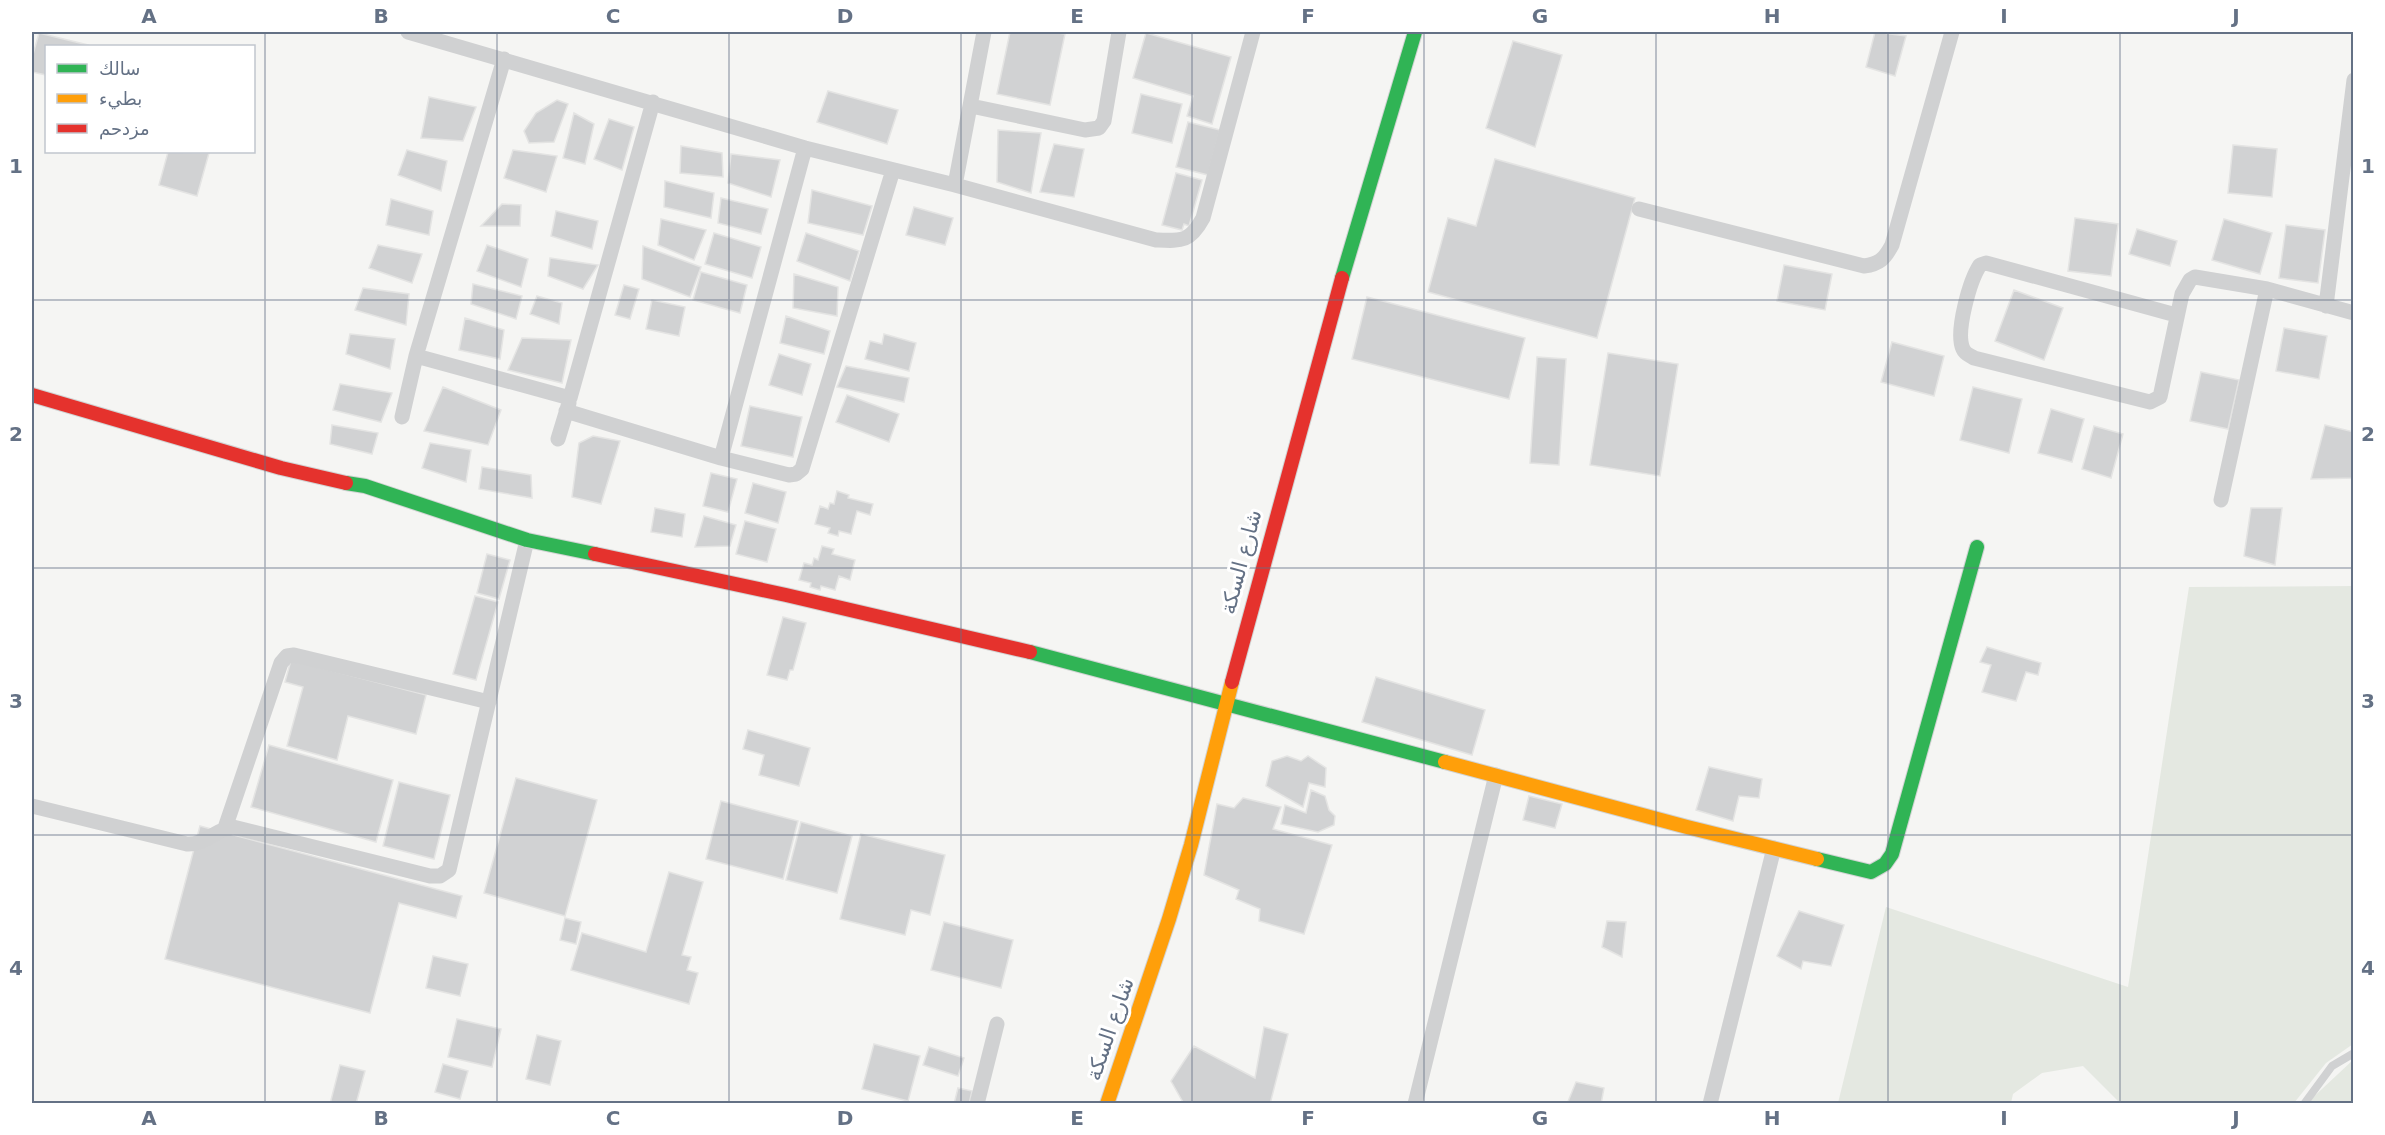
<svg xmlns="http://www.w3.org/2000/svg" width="2385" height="1135" font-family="'DejaVu Sans',Cairo,sans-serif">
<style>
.green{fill:#e4e8e1}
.building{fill:#d1d2d3;stroke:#e4e4e3;stroke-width:1.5}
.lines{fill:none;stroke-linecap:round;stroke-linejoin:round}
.fast-casing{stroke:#d1d3d3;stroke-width:16}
.slow-casing{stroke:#d1d3d3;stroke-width:16}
.jam-casing{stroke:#d1d3d3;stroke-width:16}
.lane{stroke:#d0d1d2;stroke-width:8}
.street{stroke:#d0d1d2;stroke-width:15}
.fast{stroke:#30b455;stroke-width:14}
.slow{stroke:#ff9f0a;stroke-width:14}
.jam{stroke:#e5322d;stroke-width:14}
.grid{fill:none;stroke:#647185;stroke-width:1.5;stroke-opacity:0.55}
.labels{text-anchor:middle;stroke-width:6;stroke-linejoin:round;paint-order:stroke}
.street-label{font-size:21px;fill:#647185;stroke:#fff}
.neatline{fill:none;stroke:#647185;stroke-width:2}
.grid-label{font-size:20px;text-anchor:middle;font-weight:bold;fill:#647185}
</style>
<rect width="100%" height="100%" fill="#f5f5f3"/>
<path class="green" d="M2353,586V1044L2326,1063L2294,1103H2120L2083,1066L2042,1073L2013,1094L2011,1103H1838L1886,907L2128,987L2189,587Z
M2353,1060V1103H2307Z"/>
<path class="building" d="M1010,32H1051L1065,34L1050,105L997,94Z
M1875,32L1906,36L1895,76L1866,67Z
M39,33L88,45L87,46H46V75L32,72V58Z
M1146,33L1231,57L1212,124L1187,116L1193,96L1133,78Z
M1513,41L1562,55L1535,147L1486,128Z
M828,91L898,110L887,144L817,122Z
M1141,94L1182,104L1172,143L1132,133Z
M429,97L476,107L463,141L421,138Z
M557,100L568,104L554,142L529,143L524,131L536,113Z
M574,113L594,124L585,164L563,158Z
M609,119L634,127L622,170L594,159Z
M1188,122L1220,130L1208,175L1176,167Z
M998,130L1041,133L1031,193L997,182Z
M1054,144L1084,149L1074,197L1040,192Z
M2233,145L2277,149L2272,197L2228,193Z
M681,146L722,153L723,177L680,173Z
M407,150L447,161L441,191L398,175Z
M513,150L557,156L546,192L504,178Z
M168,152L209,153L197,196L159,185Z
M731,154L780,160L771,197L728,183Z
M1495,159L1635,198L1597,338L1428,292L1448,218L1476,226Z
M1176,173L1202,180L1189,226L1184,224L1182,230L1162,225Z
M665,181L714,193L711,218L664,207Z
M812,190L872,206L863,235L808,223Z
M721,198L768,209L761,234L718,223Z
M391,199L433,211L429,235L386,225Z
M502,204L521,205L520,226H481Z
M914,207L953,218L945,245L906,235Z
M556,211L598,221L592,249L551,236Z
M2075,218L2118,224L2111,276L2068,271Z
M661,219L706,230L694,260L658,245Z
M2224,219L2272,233L2260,274L2212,260Z
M2286,225L2325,230L2318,283L2279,278Z
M2137,229L2177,241L2170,266L2129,254Z
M714,233L761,247L752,278L705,264Z
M806,233L859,251L850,281L797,261Z
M378,245L422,254L412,283L369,268Z
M487,245L528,259L521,287L477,271Z
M643,246L701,267L690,297L642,279Z
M550,258L598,265L583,289L548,276Z
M1784,265L1832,274L1825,310L1777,301Z
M701,272L747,285L740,313L693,300Z
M794,274L838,287L837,316L793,308Z
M473,284L522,296L516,319L471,304Z
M624,285L639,289L630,319L615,315Z
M363,288L409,294L406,325L355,310Z
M2014,290L2063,308L2044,360L1995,341Z
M537,296L562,303L559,324L530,314Z
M1367,297L1525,338L1509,399L1352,359Z
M652,300L685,307L679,336L646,329Z
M786,316L830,331L824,354L780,343Z
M465,318L504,330L500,359L459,350Z
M2284,328L2327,336L2319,379L2276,371Z
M350,334L395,339L390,369L346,354Z
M884,334L916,343L909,371L865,359L870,341L882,344Z
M522,338L571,340L562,383L508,370Z
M1892,342L1944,356L1934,396L1881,382Z
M1608,353L1678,364L1660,476L1590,465Z
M779,354L811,364L802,395L769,385Z
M1537,357L1566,359L1559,465L1530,463Z
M846,366L909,378L904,402L837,387Z
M2201,372L2239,380L2228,429L2190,421Z
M340,384L392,393L381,422L333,410Z
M443,387L501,410L488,445L424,431Z
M1973,387L2022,399L2009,453L1960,440Z
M847,395L899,414L889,442L836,422Z
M750,406L802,417L793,457L741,446Z
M2051,409L2084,419L2072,462L2038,453Z
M332,425L378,433L372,454L330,444Z
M2325,425L2354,432V478L2311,479Z
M2094,426L2123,434L2111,478L2082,469Z
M593,436L620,441L601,504L572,497L579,443Z
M430,443L471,450L466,482L422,468Z
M482,467L531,475L532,498L479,489Z
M711,473L737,479L728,512L703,506Z
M753,483L786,492L778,523L745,513Z
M837,491L849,495L848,498L873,504L870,515L857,511L851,534L839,531L838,536L828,533L830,528L815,524L820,506L828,509L830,503L834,504Z
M655,508L685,514L682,537L651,532Z
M2251,508H2282L2275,565L2244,556Z
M704,516L736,525L730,546L695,547Z
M745,521L776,529L767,562L736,554Z
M822,546L834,549L832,554L855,560L850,580L839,576L835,590L821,586L820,590L810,587L811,583L799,580L804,563L812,565L814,558L818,560Z
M487,554L510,560L499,599L477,593Z
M475,596L498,602L476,680L453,674Z
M783,617L806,623L793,670H790L787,680L767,675Z
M1987,647L2041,663L2038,675L2026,672L2016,701L1982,692L1991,665L1980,662Z
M291,660L426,695L416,734L348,716L337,760L287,746L303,687L285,682Z
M1376,677L1485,710L1472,755L1362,722Z
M748,730L810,748L799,786L759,775L764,755L743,749Z
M269,745L393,780L376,842L251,807Z
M1287,756L1301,761L1308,756L1326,768L1325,787L1309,783L1303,807L1266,786L1272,761Z
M1709,767L1762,779L1759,798L1739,796L1733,821L1696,810Z
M516,778L597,800L565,916L484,893Z
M399,782L450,795L434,859L383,846Z
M1311,790L1325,796L1329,810L1335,816L1334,825L1318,832L1281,824L1285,805L1306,813Z
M1529,796L1562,804L1555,828L1523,820Z
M1243,798L1281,807L1273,829L1332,845L1304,934L1259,921L1260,909L1236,899L1239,890L1204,875L1217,804L1234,808Z
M721,801L798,821L783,879L706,859Z
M801,822L852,836L837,893L786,880Z
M200,826L462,896L456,918L399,903L370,1013L165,959Z
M861,834L945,855L930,915L911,910L905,935L840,919Z
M669,872L703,882L682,955L691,957L687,970L698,973L689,1004L571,970L582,933L646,952Z
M1799,911L1844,925L1831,966L1803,961L1801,969L1777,956Z
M565,918L581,922L576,944L560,940Z
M1607,921L1626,922L1622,957L1602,947Z
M944,922L1013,940L1001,988L931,970Z
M433,956L468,964L460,996L426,988Z
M457,1019L501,1029L492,1067L448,1057Z
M1264,1027L1288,1034L1270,1104H1184L1171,1081L1194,1046L1255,1078Z
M537,1035L561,1041L550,1085L526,1079Z
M874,1044L920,1056L908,1101L862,1089Z
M929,1047L964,1058L958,1076L923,1065Z
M443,1064L468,1071L460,1099L435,1092Z
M340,1065L365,1071L356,1104H330Z
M1576,1082L1604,1088L1601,1104H1567Z
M958,1088L972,1091L969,1104H954Z"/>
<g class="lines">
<g class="fast-casing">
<path id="fast" d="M1342,278L1415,32
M346,483L365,486L527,540L595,554
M1030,652L1445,762
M1817,859L1871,872L1885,864L1892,854L1977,547"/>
</g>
<g class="slow-casing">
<path id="slow" d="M1445,762L1687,827L1817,859
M1107,1104L1169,919L1191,845L1232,682"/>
</g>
<g class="jam-casing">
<path id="jam" d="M32,395L281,468L346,483
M595,554L786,595L1030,652
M1232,682L1342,278"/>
</g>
<path class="lane" d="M2304,1104L2332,1066L2354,1053"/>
<path class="street" d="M408,32L805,148L955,185L1156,240C1182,241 1190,242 1203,218L1253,32
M971,106L1085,130L1099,128L1104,121L1119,32
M955,185L984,32
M1639,209L1864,266C1880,264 1885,258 1892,245L1952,32
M2326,306L2354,80
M2176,315L1986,263L1980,265C1970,280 1955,332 1963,349C1965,354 1969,355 1974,358L2150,402L2160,397L2182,294L2190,280L2195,277L2267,289L2354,313
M416,356L570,398L653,102
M566,411L721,458L789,475L796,474L802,469L893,170
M402,417L416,356L504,59
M558,439L569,403
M721,458L805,148
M2221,500L2267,289
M32,806L187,844C205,845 216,829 233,827L430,876H440L449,870L527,540
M225,828L281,663L287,656L294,655L489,702
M977,1104L997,1024
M1415,1104L1496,775
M1710,1104L1774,848"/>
<use href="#fast" class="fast"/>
<use href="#slow" class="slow"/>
<use href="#jam" class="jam"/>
</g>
<path class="grid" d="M265,32V1104M497,32V1104M729,32V1104M961,32V1104M1192,32V1104M1424,32V1104M1656,32V1104M1888,32V1104M2120,32V1104M32,300H2354M32,568H2354M32,835H2354"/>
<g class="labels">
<g class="street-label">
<text transform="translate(1241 562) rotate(-75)" y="7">شارع السكة</text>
<text transform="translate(1110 1029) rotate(-71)" y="7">شارع السكة</text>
</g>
</g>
<rect width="2385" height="1135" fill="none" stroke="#ffffff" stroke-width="66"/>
<rect x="45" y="45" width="210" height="108" fill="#ffffff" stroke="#c1c6ce" stroke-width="1.5"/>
<rect x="57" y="64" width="30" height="9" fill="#30b455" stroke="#c1c6ce" stroke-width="1.5"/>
<text x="99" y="75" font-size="18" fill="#647185">سالك</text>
<rect x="57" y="94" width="30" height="9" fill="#ff9f0a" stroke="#c1c6ce" stroke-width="1.5"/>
<text x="99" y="105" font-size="18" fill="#647185">بطيء</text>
<rect x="57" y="124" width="30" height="9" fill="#e5322d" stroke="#c1c6ce" stroke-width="1.5"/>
<text x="99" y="135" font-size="18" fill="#647185">مزدحم</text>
<rect x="33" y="33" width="2319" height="1069" class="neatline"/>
<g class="grid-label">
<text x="149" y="23">A</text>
<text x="381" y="23">B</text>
<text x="613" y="23">C</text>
<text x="845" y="23">D</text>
<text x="1077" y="23">E</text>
<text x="1308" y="23">F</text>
<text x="1540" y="23">G</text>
<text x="1772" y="23">H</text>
<text x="2004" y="23">I</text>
<text x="2236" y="23">J</text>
<text x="16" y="173">1</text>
<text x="2368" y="173">1</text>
<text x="16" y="441">2</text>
<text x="2368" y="441">2</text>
<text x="16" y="708">3</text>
<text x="2368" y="708">3</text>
<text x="16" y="975">4</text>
<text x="2368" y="975">4</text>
<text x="149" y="1125">A</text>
<text x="381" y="1125">B</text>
<text x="613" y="1125">C</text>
<text x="845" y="1125">D</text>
<text x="1077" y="1125">E</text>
<text x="1308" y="1125">F</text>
<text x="1540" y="1125">G</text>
<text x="1772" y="1125">H</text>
<text x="2004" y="1125">I</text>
<text x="2236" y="1125">J</text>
</g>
</svg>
